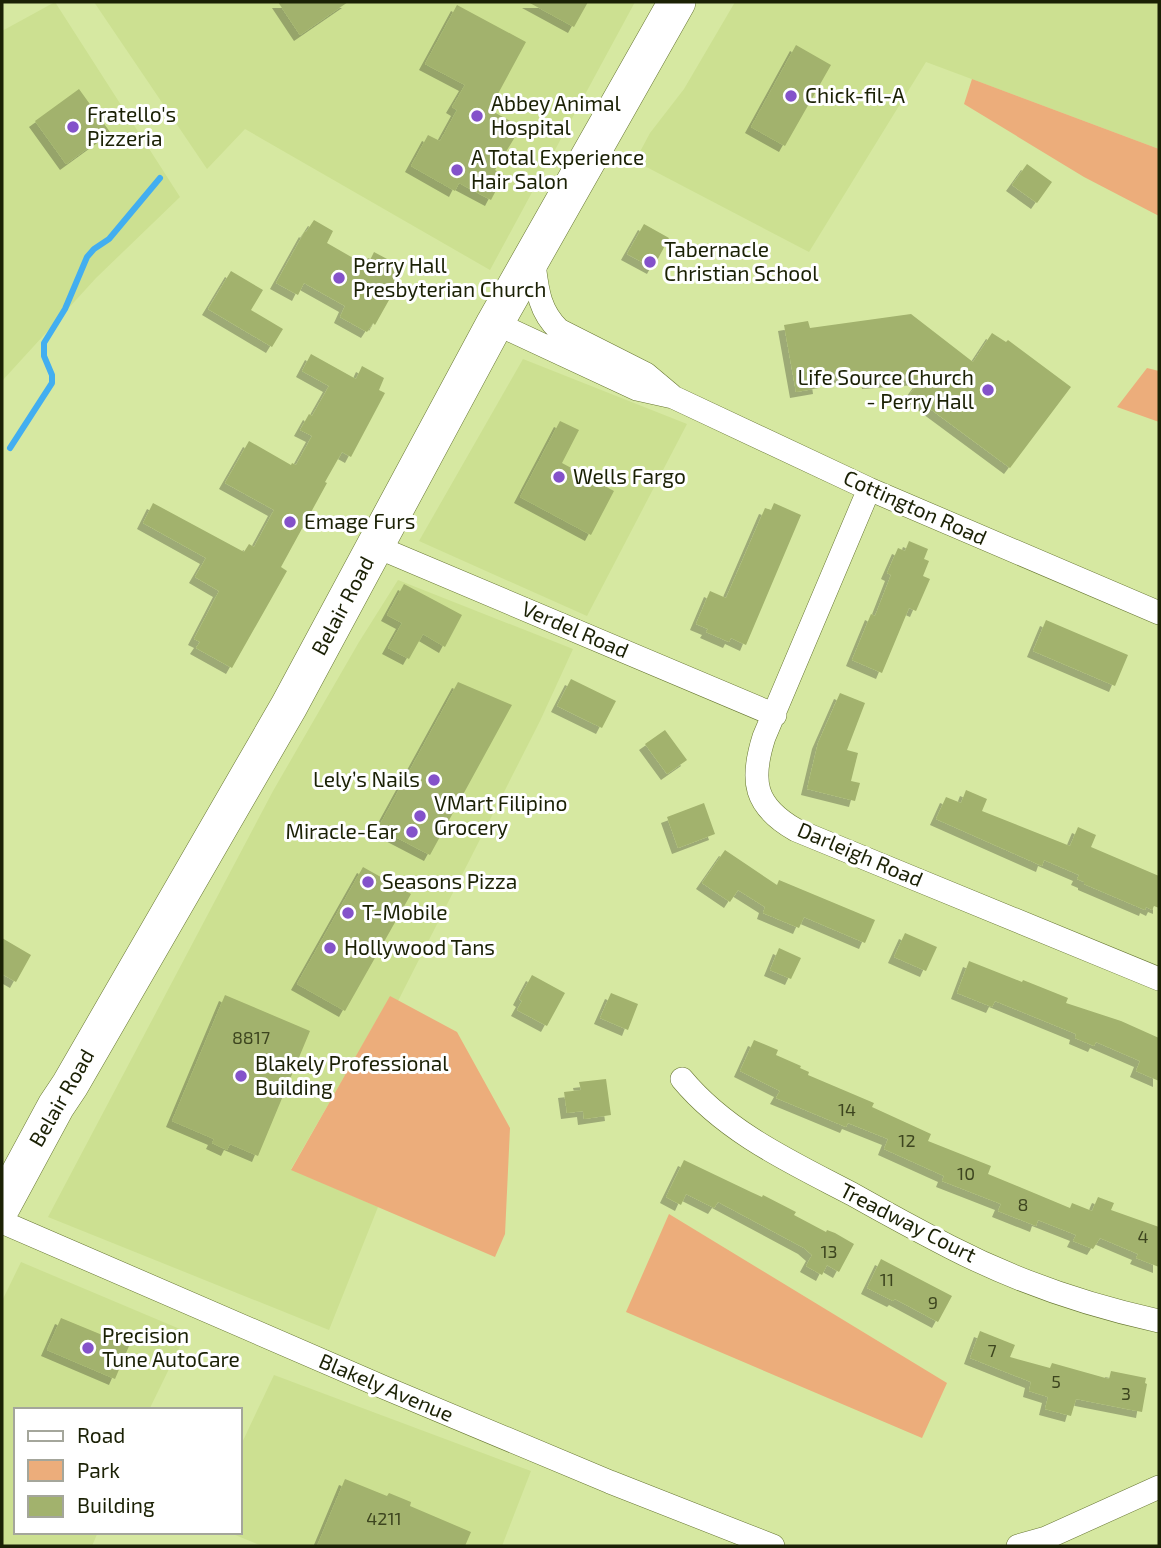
<svg xmlns="http://www.w3.org/2000/svg" width="1161" height="1548" font-family="'Exo 2',sans-serif">
<style>
.built{fill:#cce091}
.green{fill:#ecad7b}
.lines{fill:none;stroke-linecap:round;stroke-linejoin:round}
.stream{stroke:#42aef0;stroke-width:6}
.building{fill:#a2b26d;filter:url(#shadow)}
.minor-casing{stroke:#667531;stroke-width:24}
.trunk-casing{stroke:#667531;stroke-width:38}
.minor{stroke:#fff;stroke-width:23}
.trunk{stroke:#fff;stroke-width:37}
.poi-dot{fill:#8452ca;stroke:#fff;stroke-width:2.5}
.labels{text-anchor:middle;stroke-width:6;stroke-linejoin:round;paint-order:stroke}
.number-label{font-size:18px;fill:#3d451f}
.poi-label{font-size:21px;fill:#1b2105;stroke:#fff;text-anchor:start}
.street-label{font-size:21px;fill:#1b2105;stroke:#fff}
</style>
<defs>
<filter id="shadow"><feDropShadow dx="-6" dy="6" stdDeviation="0" flood-color="#0004"/></filter>
</defs>
<rect width="100%" height="100%" fill="#d6e8a1"/>
<path class="built" d="M55,2L180,197L96,278L2,381V31Z
M94,2H635L490,270L245,129L207,169Z
M735,2H1159V149L926,62L809,252L635,161L650,133L684,89Z
M523,359L687,424L587,616L419,541Z
M398,580L573,649L540,721L398,1001L390,997L291,1169L378,1207L329,1330L48,1217L273,791L359,642Z
M21,1262L187,1332L149,1410H16V1532H98L92,1546H2V1301Z
M274,1375L531,1471L502,1546H262L228,1532H240V1447Z"/>
<path class="green" d="M972,79L1159,149V216L1084,177L964,104Z
M1147,368L1159,371V422L1117,407Z
M390,996L457,1032L510,1128L505,1234L495,1257L291,1170Z
M669,1214L947,1383L922,1438L626,1312Z"/>
<g class="lines">
<path class="stream" d="M10,448L52,383V375L44,356V343L65,309L87,257L94,249L109,239L160,178"/>
</g>
<path class="building" d="M278,2H348L300,35Z
M528,2H588L574,27Z
M457,5L526,42L493,103L495,104L492,111L521,127L495,170L504,175L491,200L459,183L455,191L411,166L428,135L440,141L457,110L452,107L465,85L425,64Z
M796,45L831,65L785,146L751,127Z
M79,89L110,132L66,164L35,121Z
M1027,164L1052,182L1037,203L1012,185Z
M314,220L333,231L327,243L367,266L374,252L402,267L394,282L398,284L375,325L373,323L367,332L340,317L345,306L304,283L298,295L276,283L305,231L306,232Z
M644,224L669,238L653,268L627,254Z
M231,271L263,290L251,310L283,329L272,347L208,309Z
M911,314L973,362L992,333L1006,342L1008,340L1071,387L1010,468L910,394L921,379L868,383L866,373L818,381L819,388L796,392L784,325L808,321L810,328Z
M311,354L356,379L362,366L384,378L379,390L385,393L351,457L342,452L325,482L327,483L281,567L287,571L232,668L196,648L200,642L194,639L219,591L195,577L206,558L143,523L153,503L244,552L249,544L254,547L274,510L225,483L249,441L291,465L292,463L296,465L312,436L300,430L309,414L312,416L329,386L302,371Z
M560,421L579,430L562,463L614,491L591,535L520,497Z
M774,503L801,515L746,645L731,638L729,642L706,632L708,629L696,624L710,591L726,598L765,508L771,510Z
M909,541L928,549L924,559L929,561L923,576L930,579L916,611L909,608L882,673L852,660L871,614L875,616L891,575L887,573L898,548L905,551Z
M404,584L462,615L445,647L423,634L409,659L388,648L402,623L387,615Z
M1046,620L1128,655L1115,686L1033,651Z
M571,679L616,701L602,728L557,706Z
M458,682L512,705L430,855L378,828Z
M840,693L865,703L847,750L858,753L851,781L860,783L855,801L807,789L818,743Z
M665,730L687,760L667,774L645,744Z
M966,790L987,799L982,811L1070,846L1078,827L1096,835L1091,847L1159,876V908L1154,906L1152,910L1146,907L1145,910L1084,884V882L1077,879L1079,875L1044,860L1042,866L936,819L946,797L961,803Z
M704,803L715,834L678,848L667,817Z
M725,850L777,885L779,880L875,920L865,943L804,917L799,928L763,913L765,907L738,890L730,902L702,883Z
M363,867L411,894L345,1011L297,984Z
M905,933L937,947L926,971L894,957Z
M2,938L31,955L16,982L2,974Z
M779,948L801,958L791,979L770,970Z
M969,961L1022,982L1023,980L1068,998L1066,1003L1121,1021L1159,1038V1081L1136,1071L1140,1061L1096,1042L1094,1046L1075,1038L1076,1034L995,1001L992,1007L957,993Z
M532,975L565,993L547,1026L517,1010L522,1001L519,999Z
M611,993L638,1004L628,1030L600,1018Z
M225,995L310,1031L258,1156L230,1144L227,1150L212,1143L214,1139L172,1121Z
M754,1040L778,1050L776,1055L801,1066L800,1068L809,1072L808,1075L874,1103L872,1107L931,1134L928,1141L991,1166L988,1174L1070,1208L1072,1203L1092,1211L1098,1197L1114,1203L1111,1210L1159,1227V1267L1136,1258L1138,1254L1100,1238L1093,1249L1073,1241L1076,1235L1038,1220L1036,1226L998,1211L1001,1204L942,1181L944,1176L884,1149L888,1139L848,1123L846,1127L776,1098L780,1091L740,1071Z
M606,1079L611,1115L584,1119L583,1111L567,1113L564,1092L581,1090L579,1082Z
M684,1160L751,1192L762,1197L763,1195L796,1212L794,1215L826,1232L827,1230L835,1233L854,1244L839,1272L827,1265L822,1275L806,1266L812,1255L804,1248L718,1202L714,1208L686,1194L681,1205L666,1197Z
M881,1259L952,1296L938,1322L895,1299L893,1301L867,1288Z
M61,1318L129,1346L115,1379L47,1350Z
M980,1331L1015,1345L1010,1357L1050,1368L1052,1363L1109,1379L1111,1371L1146,1378L1145,1383L1147,1384L1142,1412L1076,1399L1071,1416L1045,1409L1048,1397L1029,1391L1031,1382L970,1358Z
M345,1479L387,1496L389,1493L411,1502L410,1506L471,1532L465,1546H317Z"/>
<g class="lines">
<g class="minor-casing">
<path id="minor" d="M533,256C537,285 537,309 559,330L646,374L671,395
M495,323L637,389L673,397L869,489L1159,613
M869,489L764,737C750,781 754,806 796,830L1159,979
M375,546L775,715
M682,1079C727,1133 791,1162 852,1194C884,1212 917,1230 950,1247C1016,1281 1086,1305 1159,1321
M2,1222L383,1387L610,1482L773,1546
M1018,1546L1046,1538L1159,1487"/>
</g>
<g class="trunk-casing">
<path id="trunk" d="M2,1206L56,1106L70,1085L289,706L495,323L677,2"/>
</g>
<use href="#minor" class="minor"/>
<use href="#trunk" class="trunk"/>
</g>
<g class="poi-dot">
<circle cx="791" cy="96" r="7"/>
<circle cx="477" cy="116" r="7"/>
<circle cx="73" cy="127" r="7"/>
<circle cx="457" cy="170" r="7"/>
<circle cx="650" cy="262" r="7"/>
<circle cx="339" cy="278" r="7"/>
<circle cx="988" cy="390" r="7"/>
<circle cx="559" cy="477" r="7"/>
<circle cx="290" cy="522" r="7"/>
<circle cx="434" cy="780" r="7"/>
<circle cx="420" cy="816" r="7"/>
<circle cx="412" cy="832" r="7"/>
<circle cx="368" cy="882" r="7"/>
<circle cx="348" cy="913" r="7"/>
<circle cx="330" cy="948" r="7"/>
<circle cx="241" cy="1076" r="7"/>
<circle cx="88" cy="1348" r="7"/>
</g>
<g class="labels">
<g class="number-label">
<text x="251" y="1044">8817</text>
<text x="847" y="1116">14</text>
<text x="907" y="1147">12</text>
<text x="966" y="1180">10</text>
<text x="1023" y="1211">8</text>
<text x="1143" y="1243">4</text>
<text x="829" y="1258">13</text>
<text x="887" y="1286">11</text>
<text x="933" y="1309">9</text>
<text x="992" y="1357">7</text>
<text x="1056" y="1388">5</text>
<text x="1126" y="1400">3</text>
<text x="384" y="1525">4211</text>
</g>
<g class="poi-label">
<text x="805" y="103">Chick-fil-A</text>
<text x="491" y="111">Abbey Animal<tspan x="491" dy="24">Hospital</tspan></text>
<text x="87" y="122">Fratello's<tspan x="87" dy="24">Pizzeria</tspan></text>
<text x="471" y="165">A Total Experience<tspan x="471" dy="24">Hair Salon</tspan></text>
<text x="664" y="257">Tabernacle<tspan x="664" dy="24">Christian School</tspan></text>
<text x="353" y="273">Perry Hall<tspan x="353" dy="24">Presbyterian Church</tspan></text>
<text x="974" y="385" text-anchor="end">Life Source Church<tspan x="974" dy="24">- Perry Hall</tspan></text>
<text x="573" y="484">Wells Fargo</text>
<text x="304" y="529">Emage Furs</text>
<text x="420" y="787" text-anchor="end">Lely’s Nails</text>
<text x="434" y="811">VMart Filipino<tspan x="434" dy="24">Grocery</tspan></text>
<text x="398" y="839" text-anchor="end">Miracle-Ear</text>
<text x="382" y="889">Seasons Pizza</text>
<text x="362" y="920">T-Mobile</text>
<text x="344" y="955">Hollywood Tans</text>
<text x="255" y="1071">Blakely Professional<tspan x="255" dy="24">Building</tspan></text>
<text x="102" y="1343">Precision<tspan x="102" dy="24">Tune AutoCare</tspan></text>
</g>
<g class="street-label">
<text transform="translate(915 508) rotate(24)" y="7">Cottington Road</text>
<text transform="translate(343 606) rotate(-62)" y="7">Belair Road</text>
<text transform="translate(575 630) rotate(23)" y="7">Verdel Road</text>
<text transform="translate(860 855) rotate(23)" y="7">Darleigh Road</text>
<text transform="translate(62 1098) rotate(-60)" y="7">Belair Road</text>
<text transform="translate(908 1223) rotate(27)" y="7">Treadway Court</text>
<text transform="translate(386 1388) rotate(23)" y="7">Blakely Avenue</text>
</g>
</g>
<rect width="1161" height="1548" fill="none" stroke="#1b2105" stroke-width="7"/>
<rect x="14" y="1408" width="228" height="126" fill="#ffffff" stroke="#a4a69b" stroke-width="2"/>
<rect x="28" y="1431" width="35" height="10" fill="#ffffff" stroke="#a4a69b" stroke-width="2"/>
<text x="77" y="1443" font-size="21" fill="#1b2105">Road</text>
<rect x="28" y="1460" width="35" height="21" fill="#ecad7b" stroke="#a4a69b" stroke-width="2"/>
<text x="77" y="1478" font-size="21" fill="#1b2105">Park</text>
<rect x="28" y="1496" width="35" height="21" fill="#a2b26d" stroke="#a4a69b" stroke-width="2"/>
<text x="77" y="1513" font-size="21" fill="#1b2105">Building</text>
</svg>
